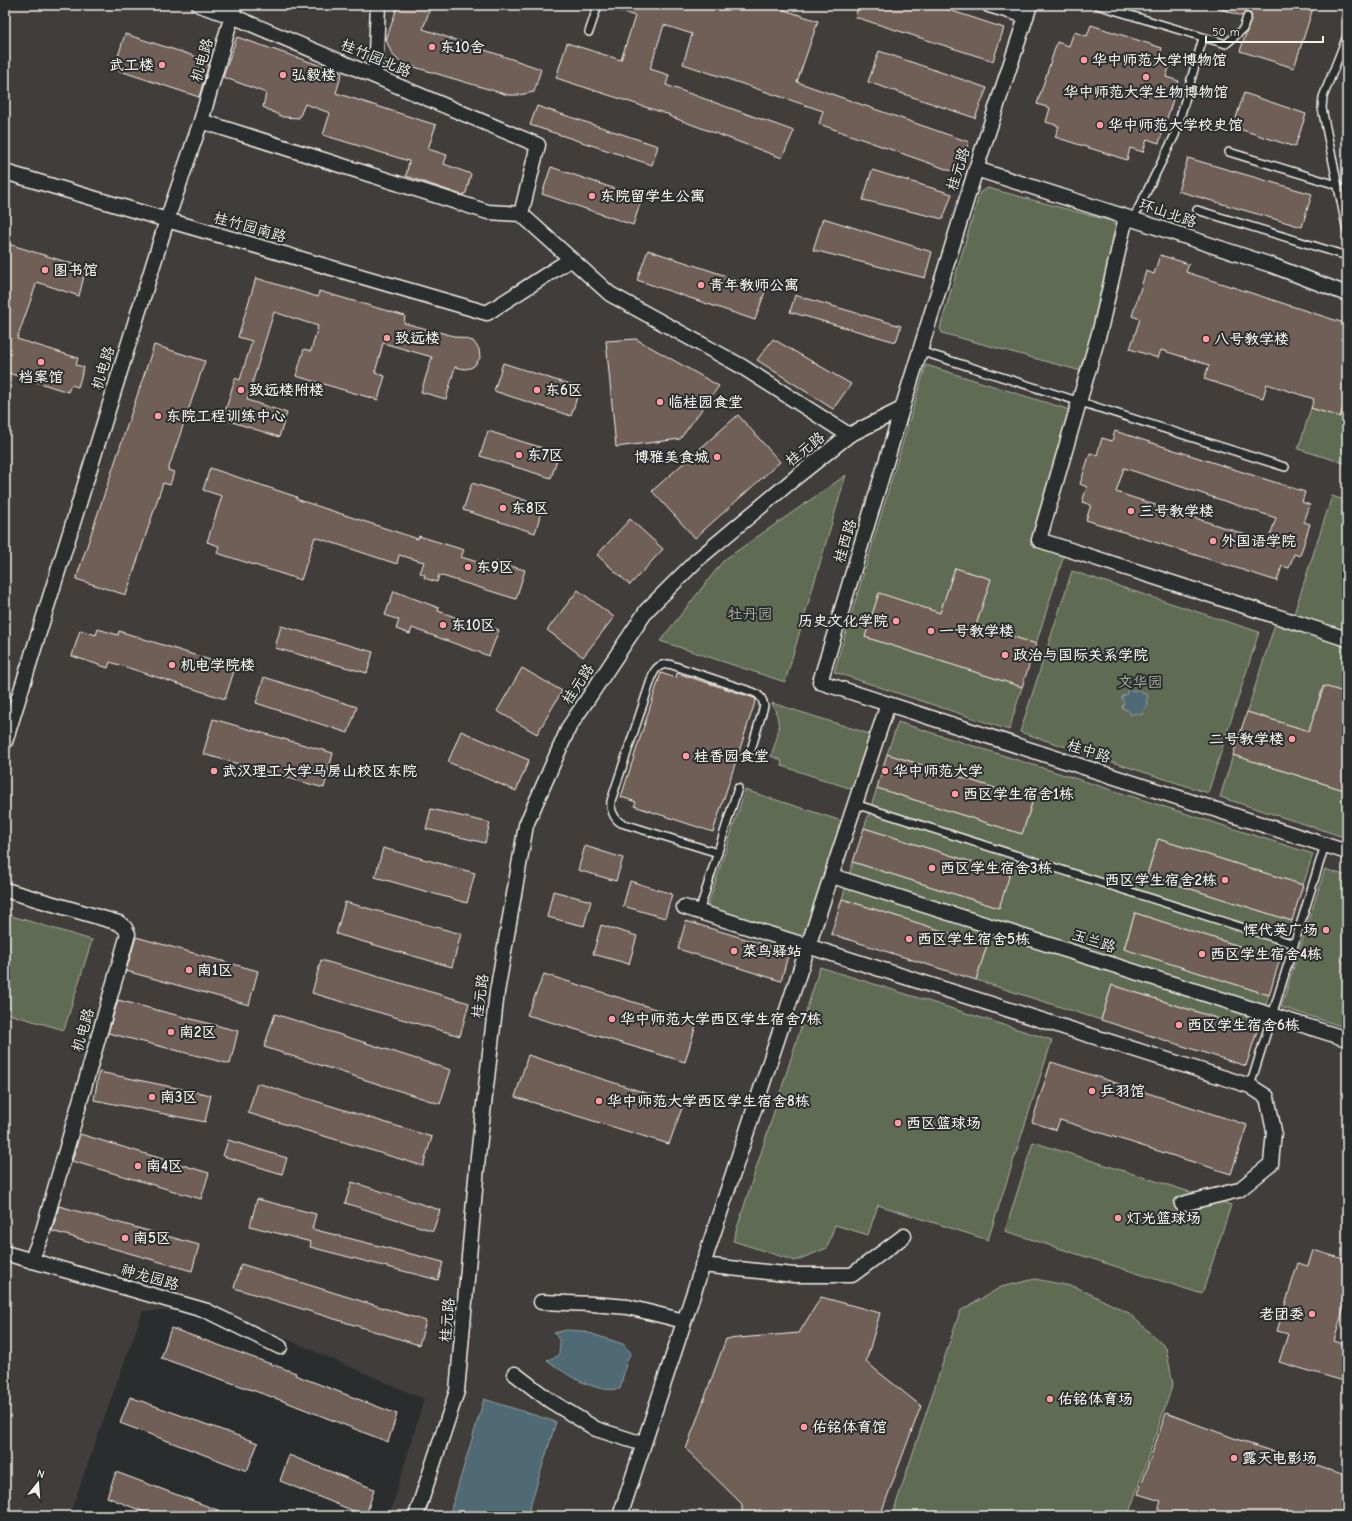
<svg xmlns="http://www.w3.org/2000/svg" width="1352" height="1521" font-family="'Comic Neue','LXGW WenKai TC',sans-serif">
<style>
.built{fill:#3f3c3a}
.green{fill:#5f6c53;stroke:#aaae9e}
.water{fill:#4f6974;stroke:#919fa2}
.building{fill:#6f5e57;stroke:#f4f1e8;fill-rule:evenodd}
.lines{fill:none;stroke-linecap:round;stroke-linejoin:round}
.service-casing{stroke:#f4f1e8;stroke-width:10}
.minor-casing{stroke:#f4f1e8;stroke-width:17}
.service{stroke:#2a2d2e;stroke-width:7}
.minor{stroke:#2a2d2e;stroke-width:14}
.poi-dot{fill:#ff9aa2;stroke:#2a2d2e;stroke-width:1.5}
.labels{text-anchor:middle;stroke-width:4;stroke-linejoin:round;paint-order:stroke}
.poi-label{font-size:15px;font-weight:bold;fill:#f4f1e8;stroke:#2a2d2e;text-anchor:start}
.street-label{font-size:15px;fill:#f4f1e8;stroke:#2a2d2e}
.park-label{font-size:15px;fill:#b1b5a5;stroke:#2a2d2e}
</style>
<rect width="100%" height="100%" fill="#2a2d2e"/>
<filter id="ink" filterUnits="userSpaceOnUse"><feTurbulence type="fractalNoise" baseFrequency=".025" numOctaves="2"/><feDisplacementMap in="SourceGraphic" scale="8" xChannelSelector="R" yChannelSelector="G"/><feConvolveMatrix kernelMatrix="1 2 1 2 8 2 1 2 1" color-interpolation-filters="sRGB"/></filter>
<g filter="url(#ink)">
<path class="built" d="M5,5H1347V1516H389L424,1399L208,1305L207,1311H143L69,1516H5Z"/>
<path class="green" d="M988,188L1111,221L1116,227L1084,367L1081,371L942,333L940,328L980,192Z
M926,365L1070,410L1030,544L1064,555L1036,644L976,625L990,579L955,568L940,613L879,594L865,637L1022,687L1009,730L834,672Z
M1347,395V464L1298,449L1311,408L1340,417Z
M846,475L785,682L660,641L724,560Z
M1332,496L1347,501V693L1323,686L1309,731L1247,712L1275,624L1289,629Z
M1072,571L1259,632L1208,793L1020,732Z
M772,703L870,734L852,789L782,766L781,760L771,756C778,734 783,726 772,703Z
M898,722L1313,854L1303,885L1158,839L1147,875L1292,921L1280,959L1135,913L1124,948L1269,995L1257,1031L1112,985L1101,1020L976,980L987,945L842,899L853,862L999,908L1009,874L864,828L877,788L1022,834L1033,800L887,754Z
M1233,755L1347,791V838L1220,797Z
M745,790L842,821L804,940L707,908Z
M1325,869L1347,876V941L1341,961L1347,963V995L1344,1003L1347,1004V1028L1281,1007Z
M5,914L92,940L64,1030L5,1013Z
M820,967L1052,1040L988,1240L878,1205L868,1235L835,1225L827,1248L795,1261L733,1241Z
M1033,1142L1231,1205L1202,1294L1005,1231Z
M1035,1279L1076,1287L1129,1313L1166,1348L1173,1384L1128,1516H892L960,1311L1001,1287Z"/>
<path class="water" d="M1128,689L1135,691L1139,689L1142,693L1148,695L1146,701L1148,704V706L1144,708L1142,715L1135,713L1131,715L1129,711L1122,708L1124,702L1122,700V696L1126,695Z
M566,1330L583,1331L623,1344L631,1353L627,1360L620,1389C615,1389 609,1390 604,1389C582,1385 564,1373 547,1360L558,1356C561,1346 561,1341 554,1333Z
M484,1399L556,1422L527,1516H449Z"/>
<path class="building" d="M398,5H431L423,29L541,69L534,92L519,95H508L401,63L392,54L386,40Z
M609,5H769L818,21L797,82L969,142L957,173L819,124L823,111L683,64L692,34L664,25L650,69L669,75L666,85L794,131L782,158L669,116L670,115L556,78L567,43L621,60L635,16L609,8Z
M859,5H934L1004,28L993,61L855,17Z
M1218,5H1314L1294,68L1240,51L1252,16L1250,13L1246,12L1242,16L1217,8Z
M1091,25L1162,48L1159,58L1171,62L1166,77L1179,81L1159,143L1147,139L1143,152L1130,148L1127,160L1055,137L1059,126L1046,122L1050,108L1037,104L1057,42L1069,46L1074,32L1087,36Z
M125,34L210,61L199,97L114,69Z
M237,37L342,73L336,93L436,125L428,149L447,155L444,164L471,174L466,193L462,195L406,176L409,161L323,135L330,113L305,104L299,118L283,117L263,107L266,93L223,77Z
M879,51L987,88L975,118L868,82Z
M1244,93L1306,114L1295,147L1233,127Z
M537,106L658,146L652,165L530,125Z
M1188,158L1312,194L1302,227L1178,191Z
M551,167L642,198L633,225L542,194Z
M872,170L952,194L943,219L863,200Z
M823,218L932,252L925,278L813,250Z
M5,243L86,268L79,296L37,282L17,339L78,358L76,365L84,367L78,387L71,385L68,392L5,372Z
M648,250L766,289L755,320L637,280Z
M1160,255L1189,264L1186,272L1347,324V395L1340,417L1311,408L1314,399L1267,384L1263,398L1204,379L1209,365L1161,350L1158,358L1130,349L1140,319L1132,316L1146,271L1154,274Z
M256,278L318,297L319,291L405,316L404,323L473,341L479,349L480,358L474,366L470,368L465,369L455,367L446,399L421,392L432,357L383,343L375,373L385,376L378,400L296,376L304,349L311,351L318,326L274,312L247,400L287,413L279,437L223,419L235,378L240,380L252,341L238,337Z
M795,295L901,326L896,342L790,312Z
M636,339L719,386L680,439L616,447L606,341Z
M773,339L851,384L833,409L757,360Z
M154,345L205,361L168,470L174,472L170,485L163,483L126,595L76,579Z
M503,363L580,388L571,416L494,391Z
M738,415L780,462L695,538L652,491Z
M488,431L559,453L551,478L480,456Z
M1115,431L1305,492L1302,502L1310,505L1304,522L1310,524L1300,556L1294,554L1289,568L1282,566L1277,581L1086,520L1091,505L1082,502L1087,487L1080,484L1090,453L1097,455L1102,438L1112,441ZM1124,468L1276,518L1268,542L1116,492Z
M210,468L297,497L296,499L418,539L419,536L464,550L461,557L494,567L496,562L525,570L516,599L439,575L437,582L424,578L425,575L420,573L424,562L399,555L397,564L315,537L301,580L217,553L219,546L207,542L222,496L203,490Z
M472,483L543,506L535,533L463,510Z
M630,519L663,549L630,585L597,555Z
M955,568L991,579L976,625L1036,644L1022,687L865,637L879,593L940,613Z
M578,590L614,617L583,657L547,630Z
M394,591L439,608L438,611L477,625L478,622L499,630L489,656L412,628L410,634L396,629L399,620L385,615Z
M281,626L373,652L367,673L275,648Z
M98,629L118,635L119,631L235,668L225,699L110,662L108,668L72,656L80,630L96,635Z
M522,668L562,691L537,734L497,711Z
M661,673L676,678L677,673L751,697L756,699L713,832L634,806L636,802L621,797Z
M264,677L357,707L348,733L256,703Z
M1324,686L1347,693V791L1233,755L1247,712L1309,731Z
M213,719L333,753L324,788L203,754Z
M461,731L529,760L516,791L448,762Z
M887,754L1033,800L1022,834L877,788Z
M431,809L490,823L485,843L426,829Z
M864,828L1010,874L999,908L853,862Z
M1158,839L1303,885L1292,921L1147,875Z
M585,846L623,858L616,881L578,870Z
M383,848L475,873L467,903L375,877Z
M630,881L672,894L665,918L623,906Z
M553,891L591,901L584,926L547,917Z
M842,899L987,945L976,980L831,934Z
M345,902L461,934L452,967L336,934Z
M1135,913L1280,959L1269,995L1124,949Z
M686,921L789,952L781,981L678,949Z
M601,925L637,936L629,964L593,954Z
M136,937L258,971L249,1005L126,971Z
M321,960L469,1003L460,1036L312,993Z
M544,974L697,1022L685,1062L527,1015Z
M1112,985L1257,1031L1246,1066L1101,1020Z
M118,1000L238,1031L230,1064L108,1033Z
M275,1014L451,1070L440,1104L264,1047Z
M528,1055L683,1105L669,1144L515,1097Z
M1051,1062L1247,1125L1231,1174L1060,1120L1056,1130L1032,1122Z
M99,1072L211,1095L205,1122L94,1100Z
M257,1083L432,1137L423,1166L248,1113Z
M80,1134L209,1173L201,1199L72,1161Z
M228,1140L287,1158L282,1174L223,1156Z
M352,1182L440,1210L433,1231L345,1203Z
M257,1199L316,1214L312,1229L443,1262L438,1280L310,1247L311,1242L250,1226Z
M59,1206L199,1245L192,1271L52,1231Z
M1313,1250L1347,1260V1297L1334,1341L1347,1345V1382L1279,1362L1288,1334L1277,1331L1298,1263L1308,1266Z
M241,1264L426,1321L419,1345L234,1288Z
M821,1297L880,1313L866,1362L921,1406L880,1516H742V1504L686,1449L726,1339L799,1333Z
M171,1328L296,1373L295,1375L397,1414L388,1442L286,1402L161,1358Z
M130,1397L258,1443L247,1471L120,1423Z
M1166,1413L1250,1444L1347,1476V1516H1156L1161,1501L1138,1494Z
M289,1455L374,1489L366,1516L280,1481Z
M116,1472L231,1515V1516H154L107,1497Z"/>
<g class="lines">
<g class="service-casing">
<path id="service" d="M1097,5L1226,44L1243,29L1247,17
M589,32L598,5
M1347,36L1323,97L1322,108L1347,231
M1229,152L1337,185
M1197,210L1347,256
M1133,219L1175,135L1203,38
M920,351L1285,467
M855,804L1294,944
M718,853L621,823C614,819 610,809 611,801L653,674C656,667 661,664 669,664L753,692C759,694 763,699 764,706L751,750
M699,912L738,788
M1250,1086L1325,845"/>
</g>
<g class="minor-casing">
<path id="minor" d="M199,5L232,16L538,145L521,214L610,294L741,366L849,435
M989,5L1026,16
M375,76L378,5
M201,121L488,212L521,214
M976,169L1126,217L1271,265L1347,294
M5,172L167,220L487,313L571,259
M1126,217L1100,330L1039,540L1347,639
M902,409L820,682L1347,852
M5,742L167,220L201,121L235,5
M832,876L1347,1039
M5,890L119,923L125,928L128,934L42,1234L31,1261
M684,907L1250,1086L1267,1097L1274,1131L1271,1164L1239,1190L1182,1204
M5,1253L207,1311L280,1347
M702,1265L794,1275H852L904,1236
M541,1302L592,1304L628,1307L684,1321
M515,1374L549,1400L596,1429L643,1444
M416,1516L457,1391L478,1156L497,992L526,825L569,727L647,610L697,560L795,478L849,435L902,409L976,169L1030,5
M620,1516L888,704"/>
</g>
<use href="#service" class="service"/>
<use href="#minor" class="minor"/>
</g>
</g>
<g class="poi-dot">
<circle cx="432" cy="47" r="4"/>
<circle cx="1084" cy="60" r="4"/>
<circle cx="162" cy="65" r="4"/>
<circle cx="283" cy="75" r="4"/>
<circle cx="1146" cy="77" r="4"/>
<circle cx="1100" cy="125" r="4"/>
<circle cx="592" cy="196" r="4"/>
<circle cx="45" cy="270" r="4"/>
<circle cx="701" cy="285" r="4"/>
<circle cx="387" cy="338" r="4"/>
<circle cx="1206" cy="339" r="4"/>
<circle cx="41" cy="362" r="4"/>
<circle cx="241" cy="390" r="4"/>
<circle cx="537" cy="390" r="4"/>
<circle cx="660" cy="402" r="4"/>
<circle cx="158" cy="416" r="4"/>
<circle cx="519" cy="455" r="4"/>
<circle cx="717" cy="457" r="4"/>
<circle cx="503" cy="508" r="4"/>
<circle cx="1131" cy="511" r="4"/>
<circle cx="1213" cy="541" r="4"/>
<circle cx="468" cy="567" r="4"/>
<circle cx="896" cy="621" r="4"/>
<circle cx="443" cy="625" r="4"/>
<circle cx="931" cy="631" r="4"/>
<circle cx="1005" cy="655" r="4"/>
<circle cx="172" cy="665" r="4"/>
<circle cx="1292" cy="739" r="4"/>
<circle cx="686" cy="756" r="4"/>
<circle cx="214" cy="771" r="4"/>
<circle cx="885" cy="771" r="4"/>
<circle cx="955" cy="794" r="4"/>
<circle cx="932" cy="868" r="4"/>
<circle cx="1225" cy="880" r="4"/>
<circle cx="1326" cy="930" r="4"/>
<circle cx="909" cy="939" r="4"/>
<circle cx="734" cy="951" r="4"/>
<circle cx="1202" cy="954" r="4"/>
<circle cx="189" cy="970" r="4"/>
<circle cx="612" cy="1019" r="4"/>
<circle cx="1179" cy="1025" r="4"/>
<circle cx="171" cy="1032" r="4"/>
<circle cx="1092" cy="1091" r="4"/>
<circle cx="152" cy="1097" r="4"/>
<circle cx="599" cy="1101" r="4"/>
<circle cx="898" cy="1123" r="4"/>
<circle cx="138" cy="1166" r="4"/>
<circle cx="1118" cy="1218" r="4"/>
<circle cx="125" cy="1238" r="4"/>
<circle cx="1312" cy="1314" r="4"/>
<circle cx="1050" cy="1399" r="4"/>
<circle cx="804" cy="1427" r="4"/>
<circle cx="1234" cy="1458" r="4"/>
</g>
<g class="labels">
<g class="poi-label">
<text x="440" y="52">东10舍</text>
<text x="1092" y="65">华中师范大学博物馆</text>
<text x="154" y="70" text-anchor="end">武工楼</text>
<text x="291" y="80">弘毅楼</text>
<text x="1146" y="97" text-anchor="middle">华中师范大学生物博物馆</text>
<text x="1108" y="130">华中师范大学校史馆</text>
<text x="600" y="201">东院留学生公寓</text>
<text x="53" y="275">图书馆</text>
<text x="709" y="290">青年教师公寓</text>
<text x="395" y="343">致远楼</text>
<text x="1214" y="344">八号教学楼</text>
<text x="41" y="382" text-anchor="middle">档案馆</text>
<text x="249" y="395">致远楼附楼</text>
<text x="545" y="395">东6区</text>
<text x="668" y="407">临桂园食堂</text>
<text x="166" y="421">东院工程训练中心</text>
<text x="527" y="460">东7区</text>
<text x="709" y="462" text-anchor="end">博雅美食城</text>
<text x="511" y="513">东8区</text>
<text x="1139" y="516">三号教学楼</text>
<text x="1221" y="546">外国语学院</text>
<text x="476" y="572">东9区</text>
<text x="888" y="626" text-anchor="end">历史文化学院</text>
<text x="451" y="630">东10区</text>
<text x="939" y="636">一号教学楼</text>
<text x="1013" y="660">政治与国际关系学院</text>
<text x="180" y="670">机电学院楼</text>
<text x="1284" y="744" text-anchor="end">二号教学楼</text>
<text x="694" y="761">桂香园食堂</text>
<text x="222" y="776">武汉理工大学马房山校区东院</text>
<text x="893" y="776">华中师范大学</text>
<text x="963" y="799">西区学生宿舍1栋</text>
<text x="940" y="873">西区学生宿舍3栋</text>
<text x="1217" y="885" text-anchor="end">西区学生宿舍2栋</text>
<text x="1318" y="935" text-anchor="end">恽代英广场</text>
<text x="917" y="944">西区学生宿舍5栋</text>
<text x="742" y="956">菜鸟驿站</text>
<text x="1210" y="959">西区学生宿舍4栋</text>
<text x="197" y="975">南1区</text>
<text x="620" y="1024">华中师范大学西区学生宿舍7栋</text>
<text x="1187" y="1030">西区学生宿舍6栋</text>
<text x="179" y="1037">南2区</text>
<text x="1100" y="1096">乒羽馆</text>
<text x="160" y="1102">南3区</text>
<text x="607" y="1106">华中师范大学西区学生宿舍8栋</text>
<text x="906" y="1128">西区篮球场</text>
<text x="146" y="1171">南4区</text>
<text x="1126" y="1223">灯光篮球场</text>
<text x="133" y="1243">南5区</text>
<text x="1304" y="1319" text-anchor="end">老团委</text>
<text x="1058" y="1404">佑铭体育场</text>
<text x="812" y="1432">佑铭体育馆</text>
<text x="1242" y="1463">露天电影场</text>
</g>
<g class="street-label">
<text transform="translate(376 58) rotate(23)" y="5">桂竹园北路</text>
<text transform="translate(202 60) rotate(-74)" y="5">机电路</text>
<text transform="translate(958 169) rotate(-72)" y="5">桂元路</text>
<text transform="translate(1168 213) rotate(19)" y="5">环山北路</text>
<text transform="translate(250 227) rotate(16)" y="5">桂竹园南路</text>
<text transform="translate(103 368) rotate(-73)" y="5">机电路</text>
<text transform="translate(805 449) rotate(-38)" y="5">桂元路</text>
<text transform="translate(845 541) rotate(-73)" y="5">桂西路</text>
<text transform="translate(578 684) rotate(-56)" y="5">桂元路</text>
<text transform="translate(1089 751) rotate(18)" y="5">桂中路</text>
<text transform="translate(1094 941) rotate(18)" y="5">玉兰路</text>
<text transform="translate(480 996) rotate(-82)" y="5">桂元路</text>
<text transform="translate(83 1030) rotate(-74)" y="5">机电路</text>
<text transform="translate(150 1277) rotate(16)" y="5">神龙园路</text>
<text transform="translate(447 1320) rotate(-85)" y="5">桂元路</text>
</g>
<g class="park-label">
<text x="750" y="619">牡丹园</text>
<text x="1140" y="687">文华园</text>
</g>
</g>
<rect width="1352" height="1521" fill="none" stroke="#2a2d2e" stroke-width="20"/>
<rect x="10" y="10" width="1332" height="1501" fill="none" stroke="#f4f1e8" stroke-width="1.5" filter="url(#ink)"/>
<g transform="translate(38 1483) rotate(17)" stroke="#2a2d2e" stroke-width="3" paint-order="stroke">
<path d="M0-3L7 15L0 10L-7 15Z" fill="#f4f1e8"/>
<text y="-6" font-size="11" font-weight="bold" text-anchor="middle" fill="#f4f1e8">N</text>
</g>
<path d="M1206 36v6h117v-6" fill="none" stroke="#f4f1e8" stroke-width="2"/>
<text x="1212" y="36" font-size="12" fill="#f4f1e8" stroke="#2a2d2e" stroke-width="3" paint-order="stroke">50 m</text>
</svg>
